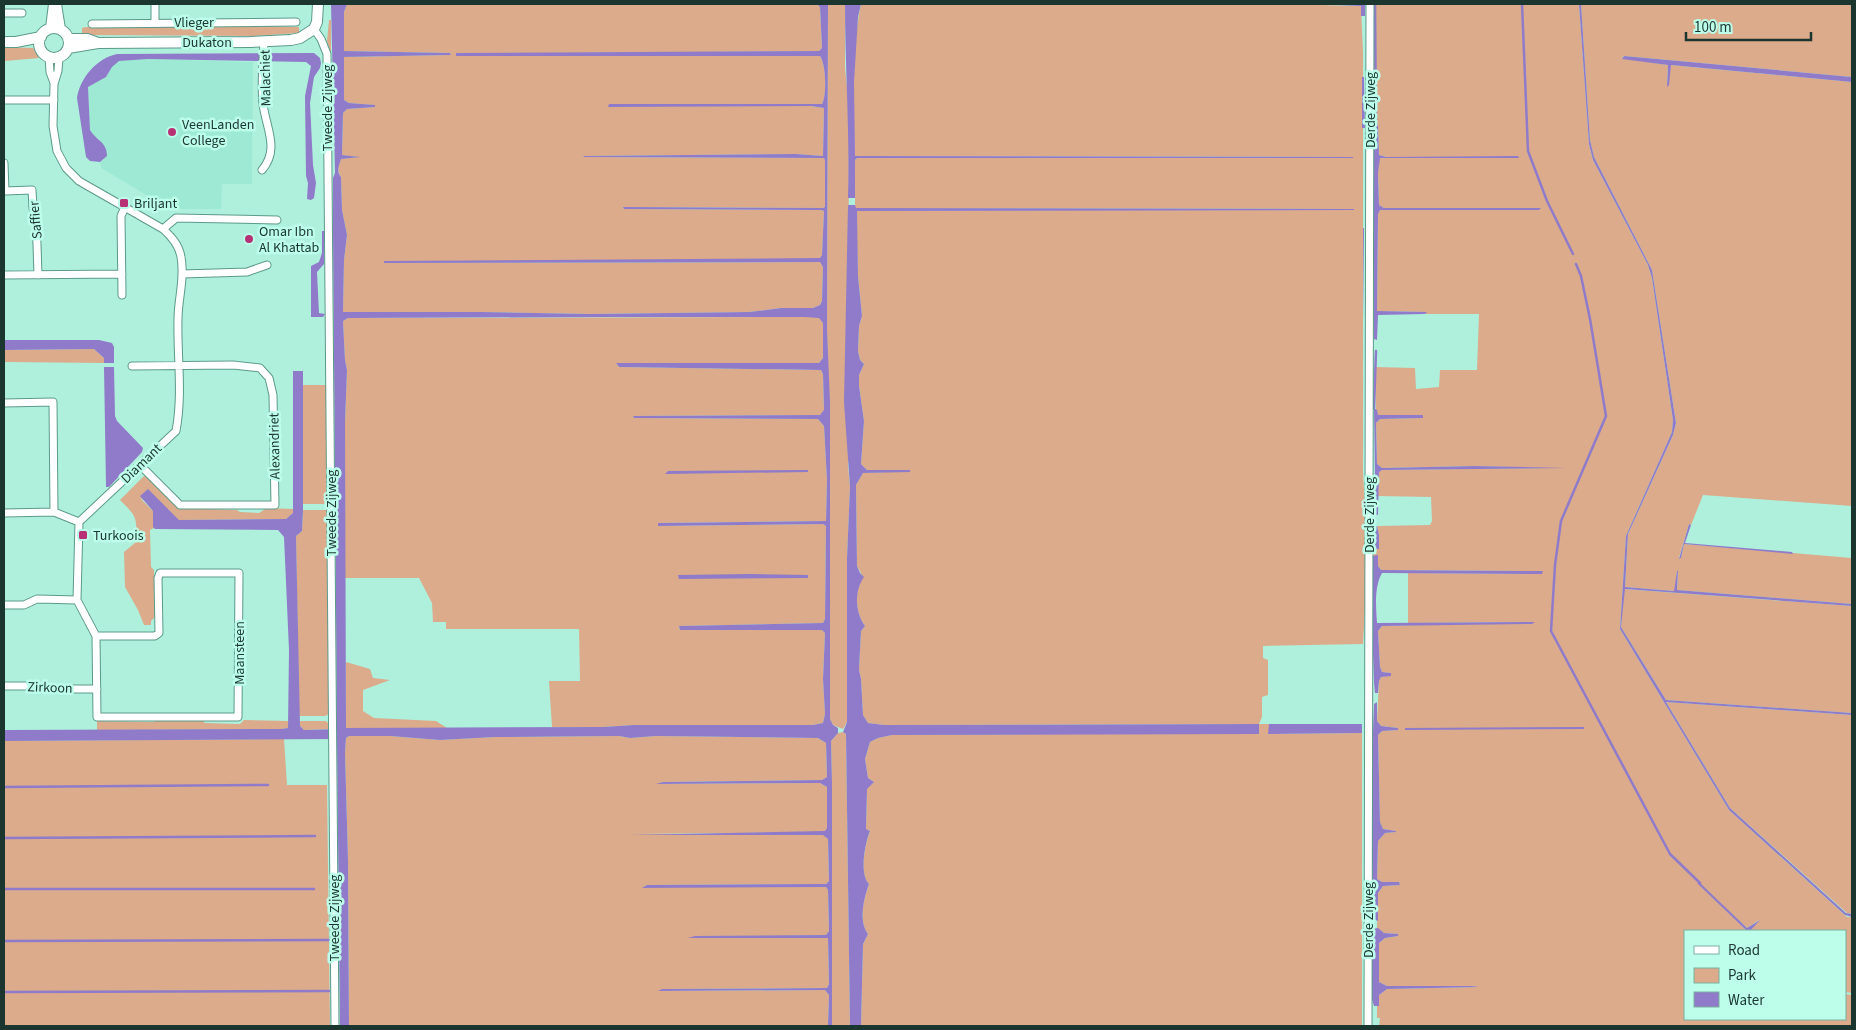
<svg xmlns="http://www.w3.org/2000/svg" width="1856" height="1030" font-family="'Source Sans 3',sans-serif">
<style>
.built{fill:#9de9d3}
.green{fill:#dbab8c}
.water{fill:#8f7bc9;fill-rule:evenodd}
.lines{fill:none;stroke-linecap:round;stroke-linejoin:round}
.stream{stroke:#8f7bc9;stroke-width:2.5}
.street-casing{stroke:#5b9a89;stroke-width:9}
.secondary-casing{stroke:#5b9a89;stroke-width:12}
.street{stroke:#fff;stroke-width:7}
.secondary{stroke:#fff;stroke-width:10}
.poi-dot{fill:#b83174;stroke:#bcfeea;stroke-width:2}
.labels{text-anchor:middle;stroke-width:5;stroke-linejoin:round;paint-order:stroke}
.street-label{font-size:14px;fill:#1b362f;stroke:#bcfeea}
.poi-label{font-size:14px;fill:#1b362f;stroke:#bcfeea;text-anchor:start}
</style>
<rect width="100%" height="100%" fill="#aff0dd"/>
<path class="built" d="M148,59L253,62L252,184H222L221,209H170L101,168L100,162L104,160L100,139L93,135L90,130L88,87L106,77L115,62L119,61Z"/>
<path class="green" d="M347,4H817L820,7L822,48L819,51L456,54V56H820C826,64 827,95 822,104H609L811,106L824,108L823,156L796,154L584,156L583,157L824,158L825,161V207L823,208L623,207L624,209L821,210L824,211L822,255L820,259L384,262V263L820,262L823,267L822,301L820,305L813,308H781L749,312L590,314L482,312H343L344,260L347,235L342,210L341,177C337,171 338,166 341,159L357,157L342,155L343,113L347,109L375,107L374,105L349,103L344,100V57L451,55L450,53L344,51V12Z
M828,4H845V68L849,106L848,466L850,487L847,558V722L843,729L833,725L830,719V521L827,330Z
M861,4H1281L1361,6L1363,53V472L1366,522L1367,572L1363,644L1263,646V658L1268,660V695L1262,697V717L1259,724H1269V734L1362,733V1026H861L863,944L868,934C858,920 864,899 869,884C859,874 865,844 870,831L866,829L867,788L874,782L868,778L865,759L870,742L878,738L892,735L1259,733L1258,724L884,725L868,723L863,715L861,679L859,670L861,631L865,626C855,612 854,591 863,577L857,566L856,485L863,473L910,471L867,470L861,464L864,421L859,386V375L864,364L860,360L858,351L859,326L862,316L858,276L856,211L1354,209L855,208V160L857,158H1353L1352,157L855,156C853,108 851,51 861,4Z
M1372,4H1579L1589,144L1593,160L1648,265L1652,278L1673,420L1672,432L1626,536L1620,629L1729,810L1847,917H1852V993L1845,992V931H1750L1759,920L1747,928L1698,883L1747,931H1685V1019H1845V994L1852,995V1026H1379L1380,1018H1377V1006L1379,1005V995L1387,989L1477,987L1472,986H1387L1379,982V943L1385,938L1398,936V934L1384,933L1377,928L1378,893L1383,886L1400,885L1399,882H1382L1377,879L1378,841L1385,833L1396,832V831L1383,829L1380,822L1378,735L1382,731L1398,730V728L1381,726L1377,721L1379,681L1381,677L1391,675V673L1382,672L1380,667L1378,631L1382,626L1534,622L1408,623V573L1542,574V571L1381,570L1378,566V556H1374L1373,592L1370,588L1372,527L1374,549H1378L1379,535L1377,526L1430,525L1432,521L1431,497L1378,496L1379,472L1382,470L1544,468L1475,466L1382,468L1377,464L1376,423L1380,419L1422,418V415H1377L1376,409L1375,367L1415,368L1416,389L1439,387L1440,370H1477L1479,314H1425L1426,312L1377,311L1378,213L1380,210L1540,209L1384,208L1379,205L1378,173L1379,158H1519L1386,157L1379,155L1378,125L1374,124V40L1371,19Z
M1581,4H1852V77L1624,56L1622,58L1668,65L1667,86L1671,65L1852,82V506L1703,495L1691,525L1689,524L1679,558H1681L1684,544L1852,558V604L1677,590L1678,571H1677L1675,591L1625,587L1628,534L1673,435L1676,423L1652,270L1594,157L1590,140Z
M329,20H331V55L327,41Z
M211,25L299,27V33L254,36L82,35V28L86,27Z
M4,47L33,48L39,58L5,61Z
M819,317L823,323V358L819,363H616L619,367L821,370L823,374L824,411L820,415L633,416L634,418L818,419L824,426L827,480L826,521L658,523L659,526L823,524L826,526L825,619L823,623L679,626L680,630H822L825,633L823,679L825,714L823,723L813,725H634L603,727H552L549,681H580L579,629H446V622H433L432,603L419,578H345V422L347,370L345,360L343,321L348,318Z
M94,349L104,358V363L4,362V350Z
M303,385H326L327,504H303Z
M144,476H148L182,508L237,510L240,512L259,513L267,508L293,509V513L286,519L179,520L140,498L153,511L154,528L150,530L151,567L154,570L155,617L151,621V625H144L138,610L125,587L124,552L136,542C137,517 137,517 120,500Z
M303,510H327L330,709L329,714L325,716H299L296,536L302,531Z
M1624,589L1852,606V713L1666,700L1621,627Z
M346,662L370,669L373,678L390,680L363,690V711L374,718L436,721L447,728H346Z
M1666,702L1852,715V914L1847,913L1730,808Z
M157,719L202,720L205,723L240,724L244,720L288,721V728L281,729L97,730V721L153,722Z
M300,721H326L328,723V729L304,730L300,726Z
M843,732L846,734L850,1026H832V783L831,741L838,733Z
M349,736H390L440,740L495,737L619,736L630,738L656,736L818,738L826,743L827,777L822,780L663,782L658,784L820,783L827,787V828L825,832L634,834H823L828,839L829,881L826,884L647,885L644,887H826L828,890L829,931L826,935L691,938H828L829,984L827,988L662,989L659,991L825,990L829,995L828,1026H349L348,859L345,753L346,738Z
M284,739L287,785H327L330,1026H4V741Z"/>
<path class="water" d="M331,4H347L344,12V51L450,53L451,55L344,57V100L349,103L375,105V107L347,109L343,113L342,155L360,157L341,159C339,166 336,171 341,177L342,210L347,235L344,260L343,312H482L590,314L749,312L781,308H813L820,305L822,301L823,267L820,262L384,263V261L820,258L822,255L824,211L821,210L624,209L623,207L823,208L825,207V161L824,158L583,157L584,156L796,154L823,156L824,108L811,106L608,107L609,104H822C827,95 826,64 820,56H456V53L819,51L822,48L820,7L817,4H828L827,330L830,403V719L833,725L838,728V733L831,741L832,783V1026H828L829,995L825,990L658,991L662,989L827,988L829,984L828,938H688L695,936L826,935L829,931L828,890L826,887L642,888L647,885L826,884L829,881L828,839L823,835H630L825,831L827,828V787L820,783L656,784L663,782L822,780L827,777L826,743L818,738L656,736L630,738L619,736L495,737L440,740L390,736H349L346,738L345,753L348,859L349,1026H340L337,739L4,741V730L281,729L288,728L289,650L284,537L278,530L155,529L153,527V511L140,496L148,489L179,520L286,519L293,513V371H303V510L302,531L296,536L300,726L304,730L337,729L333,230V178L335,173ZM606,317H805L819,318L823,323V358L819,363H616L619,367L821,370L823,374L824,410L820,415L633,416L634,418L818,419L824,426L827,480L826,521L658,523V526L823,524L826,526L825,619L823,623L679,626L680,630H822L825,633L823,679L825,714L823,723L813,725H634L603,727L346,728L345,422L347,370L345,360L343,321L348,318Z
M845,4H861L858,17L854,82L855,156L1353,157V158H857L855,160V198H848C850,133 845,69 845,4Z
M1309,4H1365V16H1361V6Z
M1579,4H1581L1590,140L1594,157L1652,270L1676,423L1673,435L1628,534L1625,587L1674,591L1677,571H1678L1677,590L1852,604V606L1625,589L1621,627L1666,700L1852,713V715L1666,702L1730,808L1846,913L1852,914V917L1845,915L1729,810L1620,629L1626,536L1672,432L1673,420L1652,278L1648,265L1593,160L1589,144Z
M314,53L320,58L321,63L320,68L314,77L310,103L313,165L316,183L314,198L311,200L307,199L308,183L306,176L305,96L311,66L306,62L148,59L119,61L112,67L106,77L88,87L90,130C96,140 107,142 107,156L100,162L90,161L86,157L77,98C80,78 97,58 117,54Z
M1624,56L1852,77V82L1671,65L1669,85L1667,87L1668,65L1622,59Z
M1362,77H1364L1365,128H1362Z
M1374,124L1378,125L1379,155L1386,157L1518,156L1519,158H1380L1378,173L1379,205L1384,208H1541L1539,210H1380L1378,214L1377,311L1427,312L1425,314L1378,315L1377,340L1374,339Z
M848,205H855L856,208H859L1354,209V210L857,211L858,276L862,316L859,326L858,351L860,360L864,364L859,375V386L864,421L861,464L867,470H910V472L863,473L856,485L857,566L860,573L864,577C854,591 855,612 865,626L861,631L859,670L861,679L863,715L868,723L884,725L1259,724V734L892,735L878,738L870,742L865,759L868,778L874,782L867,789L866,829L870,831C865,843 859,874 869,884C864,898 858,921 868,934L863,944L861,1026H850L846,734L843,732L847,722V558L850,487L844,402Z
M1363,228H1364L1363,323Z
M322,231H324V264L317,272L319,313L325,314L323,317H311V266L319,262L322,253Z
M4,340H99L112,343L114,347V363H104V358L94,349L4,350Z
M104,367H114L115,416L117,421L143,448L142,452L109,487H106Z
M1374,408L1377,410L1378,415H1423V418L1380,419L1376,423L1377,464L1382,468L1475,466L1567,468L1382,470L1379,472L1378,515H1373L1375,481Z
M808,470V472L665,474L668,471Z
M1689,524L1691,525L1685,543L1792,552L1793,554L1684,544L1681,558L1679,559Z
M1377,526L1379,535V549H1374L1372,527Z
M1378,555V566L1381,570L1543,571L1542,574L1382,573C1374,587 1376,607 1377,623L1535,622L1532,624L1382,626L1378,631L1380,667L1382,672L1391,673V676L1381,677L1379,681L1378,693H1375L1374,683L1372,621L1373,556Z
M751,574L808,575V578L679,579L678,575Z
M1377,702V721L1381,726L1398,728V730L1382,731L1378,735L1380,822L1383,829L1396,831V832L1385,833L1378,841L1377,879L1382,882H1399L1400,885L1383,886L1378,893V921L1373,919L1371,787L1374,704Z
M1269,724H1362V733L1268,734Z
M1584,727V729L1405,730V728Z
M1697,883H1700L1747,928L1760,920L1750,931H1747Z
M1378,928L1384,933L1398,934V936L1385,938L1379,943V982L1387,986H1472L1479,987L1387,989L1379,995V1006H1374L1371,996L1372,973L1371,929Z"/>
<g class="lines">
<path class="stream" d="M1375,4L1376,126
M1522,4L1528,151L1547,201L1573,254
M1576,264L1581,276L1590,319L1606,416L1561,521L1555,565L1551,631L1670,854L1700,883
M1374,408L1376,351
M4,787L268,785
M4,838L315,836
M4,889H314
M4,941L329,940
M4,992L329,991"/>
<g class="street-casing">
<path id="street" d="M155,4V22
M4,13H22
M92,24L296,22
M314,29L321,39L327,54L335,1026
M49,57L50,72L54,83
M59,57L58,71L54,84L53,126L57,151L66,168L79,181L163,229
M4,100H54
M4,163L5,191L32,190L33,208L36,214L38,275
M262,170C280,149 266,128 263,104C261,84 263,62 264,42
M182,274L247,272L267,265
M4,275L122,274
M122,295L121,216L125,207
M132,366L233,365L260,368L269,378L273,395L275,505H180L140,465
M4,403L53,402L54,512
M4,513L54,512L79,522
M4,605H24L37,599L77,600
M96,636H155L159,633L158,578L160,573H239L238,717H97L96,636L77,600L79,522L176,431C183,394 177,356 178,319C178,299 185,278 181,257C179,245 172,237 163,229L176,218L277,220
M4,686H33L40,689H97
M1368,1026L1370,4"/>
</g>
<g class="secondary-casing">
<path id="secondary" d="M56,4L60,29
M51,28L54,4
M39 43a15 15 0 1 1 30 0a15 15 0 1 1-30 0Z
M69,39H87L98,43
M4,42H16L41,37
M68,48L98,43L250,42L291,40L300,38L314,29L317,22L318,4"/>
</g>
<use href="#street" class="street"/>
<use href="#secondary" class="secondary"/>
</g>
<g class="poi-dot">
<circle cx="172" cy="132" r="5"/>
<rect x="119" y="198" width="10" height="10" rx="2.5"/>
<circle cx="249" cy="239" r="5"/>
<rect x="78" y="530" width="10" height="10" rx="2.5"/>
</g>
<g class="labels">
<g class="street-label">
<text x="194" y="27">Vlieger</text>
<text x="207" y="47">Dukaton</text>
<text transform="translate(265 78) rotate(-91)" y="5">Malachiet</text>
<text transform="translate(327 108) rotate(-90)" y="5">Tweede Zijweg</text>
<text transform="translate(1370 110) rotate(-90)" y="5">Derde Zijweg</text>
<text transform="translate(35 220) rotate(-95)" y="5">Saffier</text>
<text transform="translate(274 446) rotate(-91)" y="5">Alexandriet</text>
<text transform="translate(141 463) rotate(-44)" y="5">Diamant</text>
<text transform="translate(331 513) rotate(-90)" y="5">Tweede Zijweg</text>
<text transform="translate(1369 515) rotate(-90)" y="5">Derde Zijweg</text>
<text transform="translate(239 653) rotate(-90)" y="5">Maansteen</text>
<text transform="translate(50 687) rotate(2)" y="5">Zirkoon</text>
<text transform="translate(334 918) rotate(-90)" y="5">Tweede Zijweg</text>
<text transform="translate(1368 920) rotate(-90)" y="5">Derde Zijweg</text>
</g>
<g class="poi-label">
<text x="182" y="129">VeenLanden<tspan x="182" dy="16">College</tspan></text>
<text x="134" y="208">Briljant</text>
<text x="259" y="236">Omar Ibn<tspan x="259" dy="16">Al Khattab</tspan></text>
<text x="93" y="540">Turkoois</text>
</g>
</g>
<rect width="1856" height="1030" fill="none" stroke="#1b362f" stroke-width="10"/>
<rect x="1684" y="930" width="162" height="90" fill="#bcfeea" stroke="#7cae9f"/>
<rect x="1694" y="946" width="25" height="8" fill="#ffffff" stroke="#7cae9f"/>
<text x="1728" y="955" font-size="15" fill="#1b362f">Road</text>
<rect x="1694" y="968" width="25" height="15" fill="#dbab8c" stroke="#7cae9f"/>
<text x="1728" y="980" font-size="15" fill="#1b362f">Park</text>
<rect x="1694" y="992" width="25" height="15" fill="#8f7bc9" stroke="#7cae9f"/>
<text x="1728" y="1005" font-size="15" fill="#1b362f">Water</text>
<path d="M1686 32v8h125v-8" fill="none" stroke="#1b362f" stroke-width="2.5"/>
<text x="1694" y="32" font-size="15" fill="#1b362f" stroke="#bcfeea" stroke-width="4" paint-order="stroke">100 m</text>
</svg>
